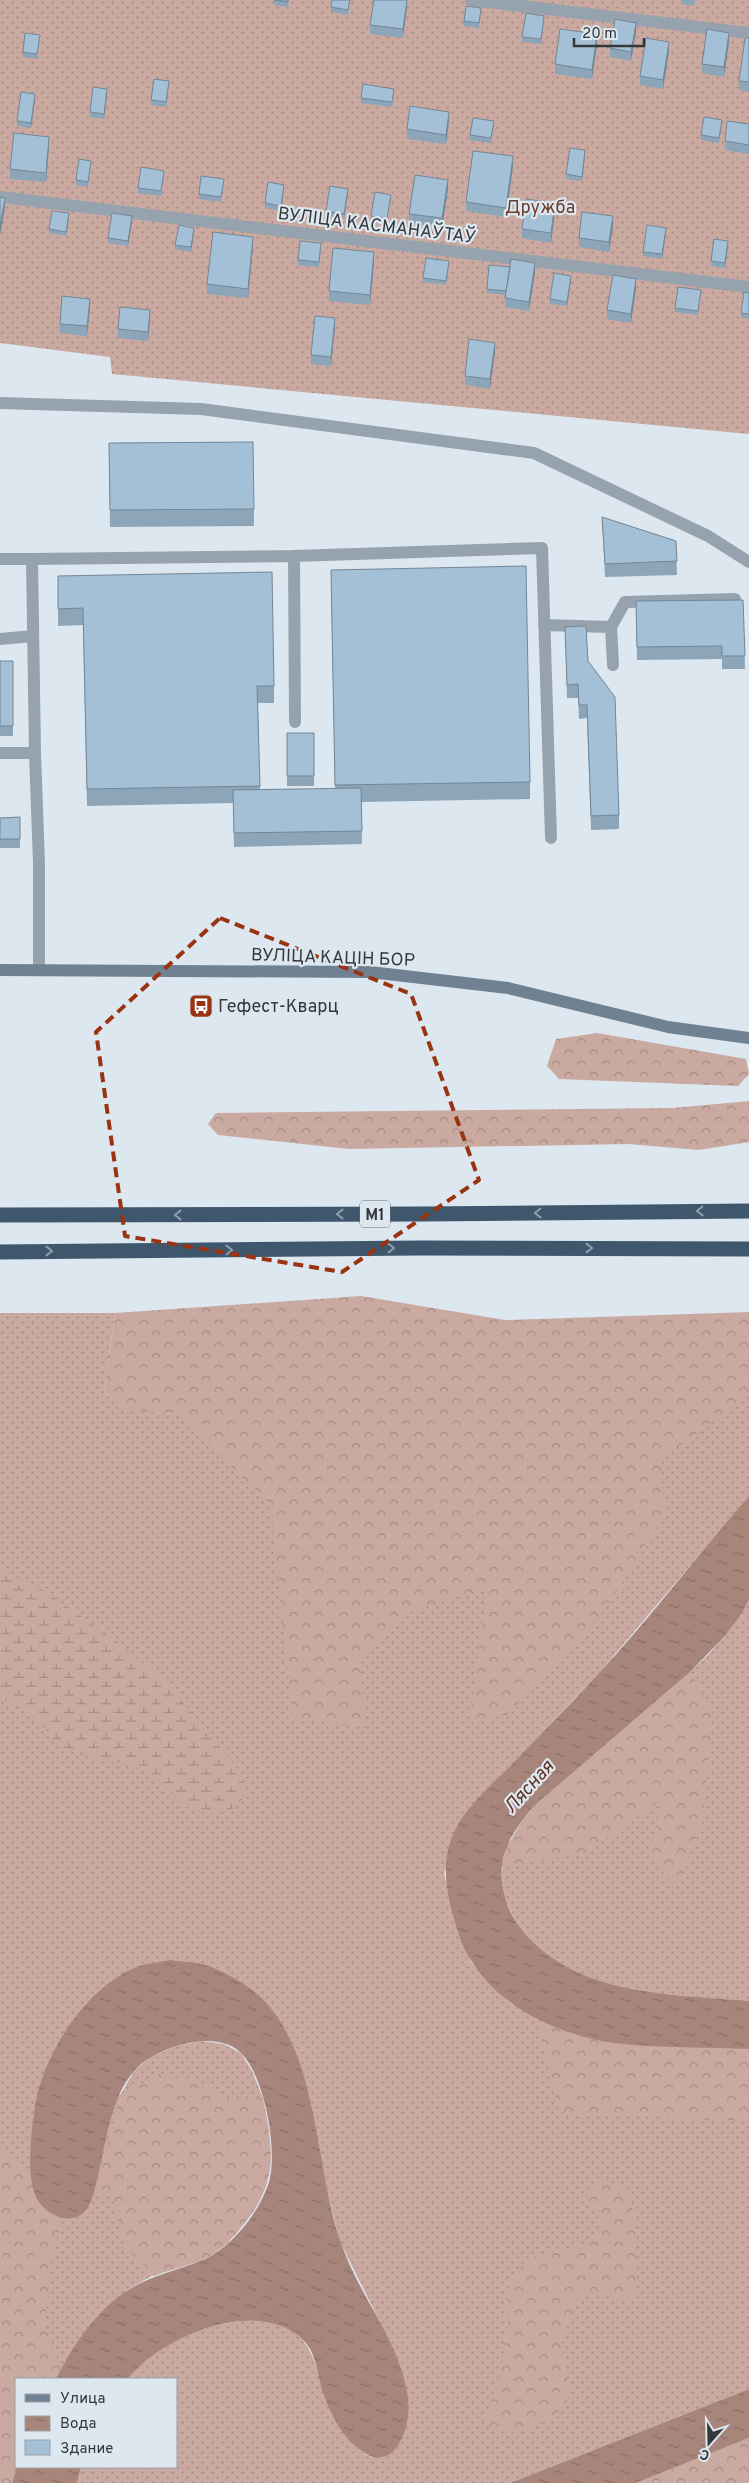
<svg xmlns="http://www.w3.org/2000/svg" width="749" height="2483" font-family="Overpass,sans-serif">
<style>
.grass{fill:url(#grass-dots)}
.forest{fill:url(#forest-crowns)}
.wetland{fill:url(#wetland-marsh)}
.water{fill:url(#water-ripples)}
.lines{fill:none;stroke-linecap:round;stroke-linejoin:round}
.lane{stroke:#96a2ad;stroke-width:12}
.secondary{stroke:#708291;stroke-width:12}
.highway{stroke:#3e576c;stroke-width:15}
.wall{fill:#8da5b9}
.shaded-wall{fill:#738696}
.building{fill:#a4c0d7;stroke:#738696}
.oneway{stroke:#8d9fae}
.marked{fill:none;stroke:#9a3311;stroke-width:4;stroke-dasharray:10 6;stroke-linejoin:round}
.labels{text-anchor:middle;stroke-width:4.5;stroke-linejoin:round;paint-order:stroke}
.shield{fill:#dce7f0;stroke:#666c71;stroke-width:1}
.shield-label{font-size:16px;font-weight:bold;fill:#34383b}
.park-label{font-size:18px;fill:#6d3a2b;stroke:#dce7f0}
.street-label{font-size:18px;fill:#34383b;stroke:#dce7f0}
.poi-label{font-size:18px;fill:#34383b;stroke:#dce7f0;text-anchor:start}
.water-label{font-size:19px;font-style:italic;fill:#623122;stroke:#dce7f0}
</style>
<defs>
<pattern id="grass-dots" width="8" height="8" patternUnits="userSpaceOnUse" patternTransform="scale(1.25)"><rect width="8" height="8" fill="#caaaa0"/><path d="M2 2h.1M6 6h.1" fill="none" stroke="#a58b84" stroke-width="1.8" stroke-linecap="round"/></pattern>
<pattern id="forest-crowns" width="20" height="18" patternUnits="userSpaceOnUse" patternTransform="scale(1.25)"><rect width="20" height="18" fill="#caaaa0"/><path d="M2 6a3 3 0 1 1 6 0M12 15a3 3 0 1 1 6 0" fill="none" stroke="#a58b84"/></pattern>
<pattern id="wetland-marsh" width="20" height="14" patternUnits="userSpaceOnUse" patternTransform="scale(1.25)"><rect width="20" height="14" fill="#caaaa0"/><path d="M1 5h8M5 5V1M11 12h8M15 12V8" fill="none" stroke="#a58b84"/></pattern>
<pattern id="water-ripples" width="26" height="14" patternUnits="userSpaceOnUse" patternTransform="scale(1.25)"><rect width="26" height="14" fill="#a8857b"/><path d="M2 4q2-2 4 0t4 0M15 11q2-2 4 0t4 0" fill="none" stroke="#8a6e66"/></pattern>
</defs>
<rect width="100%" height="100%" fill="#dce7f0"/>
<path class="grass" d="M0,0H749V434L112,374L110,357L0,343Z
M749,1312V1496L600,1672L466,1812L444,1873L458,1933L471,1962L492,1986L512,2004L567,2032L749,2049V2389L510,2483H77L81,2467H176V2379H128C147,2353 183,2334 214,2326C352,2293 294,2415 372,2458L381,2324L340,2242L288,2034L87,2003C37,2066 33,2098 31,2177L121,2094L134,2071L151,2057L176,2046L202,2041L224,2044L241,2053L252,2071L263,2098L229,2243C196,2257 157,2270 128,2290C97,2312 72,2346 56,2379H16L17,2467L12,2483H0V1313H115L104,1392L120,1409L210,1417Z
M749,1600V2001C670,1994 564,1997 516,1921C500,1894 499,1873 507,1844L707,1656L724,1637Z"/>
<path class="forest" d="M597,1033L746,1059L749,1074L738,1086L559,1079L547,1066L556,1039Z
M749,1101V1142L699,1150L628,1144L349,1149L218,1135L208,1124L216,1113L673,1108Z
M361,1296L505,1320L749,1312V1396L661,1459L664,1517L604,1611L507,1715L470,1722L487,1587L414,1611L359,1656L366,1728L293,1718L270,1504L178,1414L120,1410L104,1392L115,1313Z
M690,1672L713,1713L702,1826L675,1886L649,1856L662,1800L584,1853L501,1867C508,1843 517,1826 533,1807Z
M536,2018C557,2027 578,2036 601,2040C649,2049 700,2046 749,2049V2122L559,2112Z
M161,2073L197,2080L235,2102L263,2098C274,2154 279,2184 239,2230C230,2241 218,2253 204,2259C188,2266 170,2270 154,2276L124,2246L112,2197L95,2191L121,2094Z
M0,2145L31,2177L36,2198L44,2210L62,2219L51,2259L45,2325L61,2368L56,2379H16L17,2467L12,2483H0Z
M599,2181L625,2186L636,2219L634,2251L638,2273L633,2297L616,2300L598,2291L576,2299L561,2345L570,2381L568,2400L552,2420L516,2433L490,2428L486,2416L499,2380L508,2322L506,2291L526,2258L591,2244L601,2223L585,2193Z
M749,2438V2483H636Z"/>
<path class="wetland" d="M0,1570L45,1591L111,1637L166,1682L241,1773C258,1812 215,1820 188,1807C181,1804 176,1796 171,1791C161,1782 152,1775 140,1769C118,1759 92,1761 70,1751C52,1742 45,1726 31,1714C22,1707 11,1703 0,1699Z"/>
<path class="water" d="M749,1496V1600L740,1616L724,1637L690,1672L533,1807C508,1837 494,1861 506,1900C510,1915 520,1928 530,1939C586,1997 675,1994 749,2001V2049C710,2047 672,2048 633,2045C560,2040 477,2002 456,1926C448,1898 441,1871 450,1843C459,1812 488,1789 510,1766C539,1735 570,1705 599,1673C652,1616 698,1554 749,1496Z
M171,1960C183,1962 197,1962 209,1966C229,1974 254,1988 268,2005C318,2061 316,2169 340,2240C357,2294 400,2340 408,2397C410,2417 406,2441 390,2454C384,2458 374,2459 368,2455C343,2442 329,2412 321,2386C317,2370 316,2355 305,2342C262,2294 160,2336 128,2379H56C72,2346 98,2308 130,2289C154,2274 180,2270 205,2259C233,2246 260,2211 269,2182C278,2151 265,2078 242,2054C217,2027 156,2047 134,2071C112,2096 106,2140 99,2172C96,2183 94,2197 88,2207C76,2227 50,2218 39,2202C25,2183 31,2137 34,2113C40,2057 86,1986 139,1966C149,1963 161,1962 171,1960Z
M749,2389V2438L636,2483H510Z
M17,2467H81L77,2483H12Z"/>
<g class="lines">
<path class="lane" d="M471,0L749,33
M0,197L749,287
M0,403L201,409L534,453L708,536L749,562
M294,556L542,548L551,838
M0,559H32L35,753L39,863V970
M32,559L294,556L295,722
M544,625L611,627L625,602L735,599
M611,627L613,665
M0,639L33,636
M0,753H35"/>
<path class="secondary" d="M0,970L370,972L508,988L668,1027L749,1038"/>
<path class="highway" d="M0,1215L423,1214L749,1211
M0,1252L421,1248L749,1249"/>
</g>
<path class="wall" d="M274,0H289L288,7L274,5Z
M350,0L348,15L331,12V7Z
M407,0V6L403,38L370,34V25Z
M681,0H695L694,6L681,4Z
M481,13L479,28L464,26V21Z
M544,20L541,44L522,42V37Z
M636,32L631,61L610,57V48Z
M749,38V92L739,90V81Z
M40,40L37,59L23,57V52Z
M729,42L724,77L702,73V64Z
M597,44L592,79L555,74V64Z
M669,51L663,89L640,85V76Z
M169,86L166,107L151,105V100Z
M107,94L104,119L90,117V112Z
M394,94L392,107L361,103V98Z
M35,99L31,128L17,126V121Z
M449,121L446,144L407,139V129Z
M722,124L719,143L701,140V135Z
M749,124V154L725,150V141Z
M494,126L491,143L470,140V135Z
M49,146L46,182L10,179V169Z
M585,155L582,181L566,179V174Z
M91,166L88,187L76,185V180Z
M513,166L506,217L466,211V202Z
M164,175L161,196L138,193V188Z
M224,183L221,202L199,199V194Z
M448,189L442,228L409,223V214Z
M284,190L281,211L265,208V203Z
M348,193L344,218L326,216V211Z
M391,199L387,222L371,220V216Z
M555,212L551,243L522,238V229Z
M69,218L66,236L49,233V229Z
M132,221L128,246L108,243V238Z
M613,226L609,252L579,247V238Z
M194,232L191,252L175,249V245Z
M666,233L662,259L643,256V252Z
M253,246L248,298L207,294V284Z
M728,246L725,268L711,266V261Z
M321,248L319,267L298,265V260Z
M374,262L370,305L329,301V291Z
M449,265L446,285L423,282V278Z
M535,272L529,311L505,307L506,295L487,293V289Z
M571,281L567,306L550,304V299Z
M636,288L631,323L607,319V310Z
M749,293V319L741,318V313Z
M701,295L698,315L675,312V308Z
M90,308L87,336L60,333V324Z
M150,319L148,341L118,338V329Z
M335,327L331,366L311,364V355Z
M495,352L490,389L465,385V376Z
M109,443L254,509V526L110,527Z
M602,517L676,541L677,575L605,577Z
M58,576L274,686V703H258L260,789H335L331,587L530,782V799L361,802L362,844L234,847L233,803L87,806L83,625L58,626Z
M743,600L745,669H722V659L637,660L636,601Z
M565,627L588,661L619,815V829L591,830L587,718L579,719L578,698H567Z
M0,661H13V736H0Z
M287,733H314V786H287Z
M20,817V848H0V818Z"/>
<path class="shaded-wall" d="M407,0V6L403,38V29Z
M636,23V32L631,61V52Z
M729,33V42L724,77V67Z
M597,34V44L592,79V70Z
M669,42V51L663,89V80Z
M107,89V94L104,119V114Z
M35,94V99L31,128V123Z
M449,112V121L446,144V135Z
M49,137V146L46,182V173Z
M585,150V155L582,181V177Z
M513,156V166L506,217V208Z
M448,180V189L442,228V218Z
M348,189V193L344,218V214Z
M5,198V207L0,236V227Z
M555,203V212L551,243V233Z
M69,213V218L66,236V232Z
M132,216V221L128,246V241Z
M613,216V226L609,252V242Z
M194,228V232L191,252V247Z
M666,228V233L662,259V254Z
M253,237V246L248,298V289Z
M728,241V246L725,268V263Z
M374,252V262L370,305V295Z
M535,263V272L529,311V302Z
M571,276V281L567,306V302Z
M636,279V288L631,323V314Z
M90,299V308L87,336V326Z
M150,310V319L148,341V332Z
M335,318V327L331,366V357Z
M495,343V352L490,389V379Z"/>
<path class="building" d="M274,0H288V2Z
M332,0H350L348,10L331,7Z
M374,0H407L403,29L370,25Z
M466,6L481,8L479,23L464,21Z
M526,13L544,16L541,39L522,37Z
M615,19L636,23L631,52L610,48Z
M560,29L597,34L592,70L555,64Z
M707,29L729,33L724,67L702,64Z
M25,33L40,35L37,54L23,52Z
M646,38L669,42L663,80L640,76Z
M745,38H749V82L739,81Z
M154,79L169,81L166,102L151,100Z
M363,84L394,89L392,102L361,98Z
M93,87L107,89L104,114L90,112Z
M21,92L35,94L31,123L17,121Z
M410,106L449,112L446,135L407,129Z
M704,117L722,120L719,138L701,135Z
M473,118L494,121L491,138L470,135Z
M727,121L749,124V145L725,141Z
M14,133L49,137L46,173L10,169Z
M570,148L585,150L582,177L566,174Z
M473,151L513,156L506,208L466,202Z
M79,159L91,161L88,182L76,180Z
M141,167L164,171L161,191L138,188Z
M415,175L448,180L442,218L409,214Z
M201,176L224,179L221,197L199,194Z
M268,182L284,185L281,206L265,203Z
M330,186L348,189L344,214L326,211Z
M375,192L391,195L387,218L371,216Z
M0,197L5,198L0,227Z
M526,199L555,203L551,233L522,229Z
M52,211L69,213L66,232L49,229Z
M582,212L613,216L609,242L579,238Z
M112,213L132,216L128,241L108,238Z
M179,225L194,228L191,247L175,245Z
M647,225L666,228L662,254L643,252Z
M213,232L253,237L248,289L207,284Z
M714,239L728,241L725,263L711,261Z
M300,241L321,243L319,262L298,260Z
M333,248L374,252L370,295L329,291Z
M426,258L449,261L446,281L423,278Z
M511,259L535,263L529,302L505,298Z
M489,265L510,267L506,291L487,289Z
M554,273L571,276L567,302L550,299Z
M613,275L636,279L631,314L607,310Z
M678,287L701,290L698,311L675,308Z
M744,292L749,293V314L741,313Z
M62,296L90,299L87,326L60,324Z
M120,307L150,310L148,332L118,329Z
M315,316L335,318L331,357L311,355Z
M469,339L495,343L490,379L465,376Z
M253,442L254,509L110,510L109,443Z
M602,517L676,541L677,561L605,564Z
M526,566L530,782L335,785L331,570Z
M272,572L274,686H257L260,786L87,789L83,608L58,609V576Z
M743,600L745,656H722V646L637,647L636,601Z
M586,626L588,661L615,697L619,815L591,816L587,705H579L578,684L567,685L565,627Z
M0,661H13V726H0Z
M287,733H314V776H287Z
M361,788L362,831L234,833L233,790Z
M20,817V839H0V818Z"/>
<defs><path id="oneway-chevron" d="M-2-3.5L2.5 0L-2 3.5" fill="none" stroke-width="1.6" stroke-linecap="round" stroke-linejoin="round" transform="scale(1.25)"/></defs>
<g class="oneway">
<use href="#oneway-chevron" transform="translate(700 1211) rotate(179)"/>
<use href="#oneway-chevron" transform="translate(538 1213) rotate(179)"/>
<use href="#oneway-chevron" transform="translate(340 1214) rotate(180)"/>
<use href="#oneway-chevron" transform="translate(178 1215) rotate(180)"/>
<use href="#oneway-chevron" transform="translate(391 1248) rotate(-1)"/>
<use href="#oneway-chevron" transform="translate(589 1248)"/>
<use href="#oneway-chevron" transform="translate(229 1250) rotate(-1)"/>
<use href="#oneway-chevron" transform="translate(49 1251)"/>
</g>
<path class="marked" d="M220,918L411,994L479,1180L342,1272L125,1236L96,1032Z"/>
<defs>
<g id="bus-square" transform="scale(1.25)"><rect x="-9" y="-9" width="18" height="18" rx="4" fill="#9a3311" stroke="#dce7f0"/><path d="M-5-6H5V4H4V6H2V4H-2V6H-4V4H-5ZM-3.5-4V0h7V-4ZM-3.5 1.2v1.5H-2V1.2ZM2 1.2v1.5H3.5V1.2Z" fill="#fff"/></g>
</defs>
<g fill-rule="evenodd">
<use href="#bus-square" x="201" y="1006"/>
</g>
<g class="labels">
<rect class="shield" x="360" y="1200.5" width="30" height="27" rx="4"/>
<g class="shield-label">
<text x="375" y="1220">М1</text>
</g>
<g class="park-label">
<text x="540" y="213">Дружба</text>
</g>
<g class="street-label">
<text transform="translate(377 225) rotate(7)" y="6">ВУЛІЦА КАСМАНАЎТАЎ</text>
<text transform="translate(333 957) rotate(2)" y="6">ВУЛІЦА КАЦІН БОР</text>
</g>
<g class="poi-label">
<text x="218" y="1012">Гефест-Кварц</text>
</g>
<g class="water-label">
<text transform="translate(528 1786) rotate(-48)" y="7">Лясная</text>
</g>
</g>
<rect x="15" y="2378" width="162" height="90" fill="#dce7f0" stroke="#99a1a8"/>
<rect x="25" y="2394" width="25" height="8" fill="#708291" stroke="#99a1a8"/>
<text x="60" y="2403" font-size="15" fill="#34383b">Улица</text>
<rect x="25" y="2416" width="25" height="15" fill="url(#water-ripples)" stroke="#99a1a8"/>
<text x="60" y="2428" font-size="15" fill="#34383b">Вода</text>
<rect x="25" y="2440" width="25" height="15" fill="#a4c0d7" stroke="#99a1a8"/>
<text x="60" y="2453" font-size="15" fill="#34383b">Здание</text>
<g transform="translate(709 2443) rotate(200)" stroke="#dce7f0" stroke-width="4" paint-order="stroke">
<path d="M0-4L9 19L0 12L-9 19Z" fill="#34383b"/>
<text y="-8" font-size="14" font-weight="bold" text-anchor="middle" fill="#34383b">С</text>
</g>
<path d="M574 38v8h70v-8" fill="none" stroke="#34383b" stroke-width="2.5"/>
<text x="582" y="38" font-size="15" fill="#34383b" stroke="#dce7f0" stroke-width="4" paint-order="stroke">20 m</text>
</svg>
